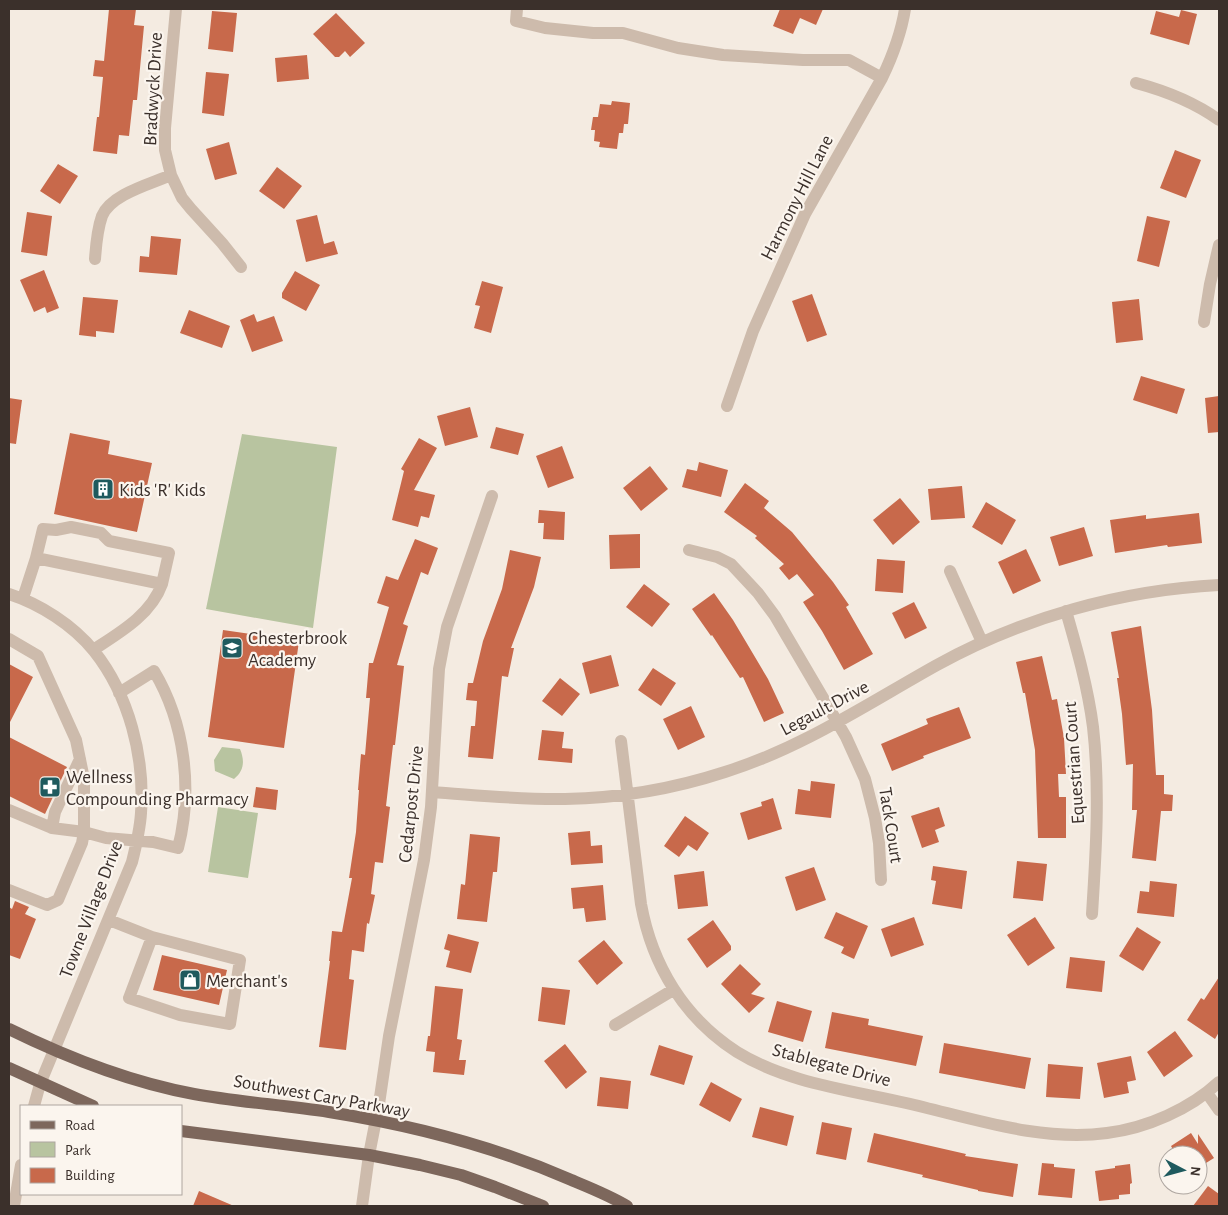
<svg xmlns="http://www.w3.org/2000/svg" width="1228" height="1215" font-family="'Alegreya Sans',sans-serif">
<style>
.green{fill:#b8c4a0}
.building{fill:#c8694b}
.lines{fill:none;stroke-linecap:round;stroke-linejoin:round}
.minor{stroke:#cdbbac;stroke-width:12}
.major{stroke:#7d675c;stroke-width:12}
.labels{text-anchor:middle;stroke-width:4.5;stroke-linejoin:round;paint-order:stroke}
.street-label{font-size:19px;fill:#3b302b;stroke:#fbf5ee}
.poi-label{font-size:19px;fill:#3b302b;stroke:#fbf5ee;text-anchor:start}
</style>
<rect width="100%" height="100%" fill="#f4ebe1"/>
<path class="green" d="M242,434L337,447L313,628L206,609Z
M222,747L240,749C245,761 244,771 234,779L215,771L214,760Z
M218,807L258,813L248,878L208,872Z"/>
<path class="building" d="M109,9H136L134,25L144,26L137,100H133L129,136L119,135L117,154L93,151L97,117H99L103,77L93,76L95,60L104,61Z
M778,9H823L816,25L800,18L793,34L773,26L780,9Z
M1181,10L1197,14L1189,45L1150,34L1156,11L1179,17Z
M212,11L237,13L233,52L208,49Z
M336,13L365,43L350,57L345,51L339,57H335L313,34Z
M307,55L309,79L277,82L275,58Z
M206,72L229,74L224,116L202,113Z
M612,101L630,103L628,124H624L623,133H619L617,149L599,147L600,142L594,141L595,130H591L593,117H598L600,104L611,105Z
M229,142L237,174L215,180L206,149Z
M1175,150L1201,160L1186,198L1160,188Z
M58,164L78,176L60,204L40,191Z
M277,167L302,186L284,209L259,191Z
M27,212L52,216L47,256L21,252Z
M317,215L324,244L334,241L338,254L306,262L296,220Z
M1147,216L1170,221L1159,267L1137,261Z
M151,236L181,239L177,275L139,272L140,256L149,257Z
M44,270L59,308L47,313L45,307L34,312L20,280Z
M295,271L320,285L306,311L282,298V293Z
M482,281L503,287L491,333L474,328L480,306L475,305Z
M812,294L827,335L807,342L792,301Z
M83,297L118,300L114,333L96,331V337L79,335Z
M1139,299L1143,340L1116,343L1112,302Z
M189,310L230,326L222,348L180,333Z
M254,314L257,322L274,316L283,341L252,352L240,320Z
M1141,376L1185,389L1177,414L1133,400Z
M1219,396V432L1208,433L1205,398Z
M9,398L22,400L16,444L9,443Z
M470,407L478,437L445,446L437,416Z
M496,427L524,434L518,455L490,448Z
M70,433L110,441L108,454L152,463L137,532L54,514Z
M419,438L437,448L414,490L435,495L429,518L421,516L418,527L392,520L404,471L401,469Z
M562,446L574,478L548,488L536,456Z
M699,462L728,470L721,497L682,487L687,469L697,471Z
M650,466L668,489L641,511L623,488Z
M745,483L769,501L764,508L792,532L833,582L849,605L846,607L873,654L844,670L822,631L803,602L814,595L797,574L789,580L779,568L784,564L755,538L757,536L724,512Z
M962,486L965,518L931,520L928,489Z
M900,498L920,522L893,545L873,520Z
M986,502L1016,520L1002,545L972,527Z
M539,510L565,512L564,540L543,539L544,523H538Z
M1199,513L1202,543L1168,547L1167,545L1115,553L1110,520L1146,515V519Z
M1084,527L1093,556L1059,566L1050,537Z
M640,534V568L610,569L609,535Z
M415,539L438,548L428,575L421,572L403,624L408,626L397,665L404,666L395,745H393L386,806L390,807L383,863L375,862L371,894L375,895L369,924L367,923L364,952L352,950L349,979L354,980L346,1050L319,1047L330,961H329L332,931L342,932L352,878H349L356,832L359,790H358L361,754L365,755L370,698H366L369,663H373L389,607L377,603L386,576L398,580Z
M1026,549L1041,581L1013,594L998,562Z
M510,550L541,557L534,587L511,648H514L508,677L502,676L493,759L468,757L471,726H475L477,701L466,700L468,683H473L483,641L502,589Z
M877,559L905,561L903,593L875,591Z
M644,584L670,604L652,627L626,607Z
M714,593L733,620L768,679L784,713L764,722L743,677L740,678L712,635L711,636L692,609Z
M914,602L927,628L905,639L892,613Z
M1141,626L1152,710L1156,775H1164V794L1173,795L1172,811H1161L1156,861L1132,858L1137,810H1132L1133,764L1126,765L1122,714L1117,678H1119L1111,632Z
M223,630L299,641L284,748L208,737Z
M611,655L619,686L590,694L582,663Z
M1042,656L1052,700L1057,699L1064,738L1066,774H1058L1059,797H1066V838H1038L1035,750L1025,693H1023L1016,662Z
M9,664L33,677L9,724Z
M653,668L676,683L661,706L638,690Z
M560,678L580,694L562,716L542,701Z
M691,706L705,737L678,750L663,719Z
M959,707L971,738L923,756L924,758L892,771L881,744L928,724L926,719Z
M542,730L564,732L562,748L573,749L572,763L538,760Z
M9,737L67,767L45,814L9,796Z
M811,781L835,784L831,818L795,814L798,789L810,791Z
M256,787L278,790L276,810L253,807Z
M773,798L782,829L748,840L740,813L762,806L761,802Z
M939,807L945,826L935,830L939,842L922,848L911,816Z
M685,816L709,833L697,851L688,845L679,857L664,846Z
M590,831L591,846L602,845L603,863L571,865L568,833Z
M470,834L500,837L497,872H493L487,922L457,919L461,884L465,885Z
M1017,861L1047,864L1043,901L1013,898Z
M933,866L967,871L962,909L932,904L936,881L931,880Z
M814,867L826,900L796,911L785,877Z
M704,871L708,906L678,909L674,875Z
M1150,881L1177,884L1174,917L1137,913L1140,891L1149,892Z
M603,885L606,920L586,922L584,908L573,909L571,888Z
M15,901L29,907L25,914L36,919L20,959L9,955V907L12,909Z
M836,912L868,926L854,959L841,953L844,947L824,938Z
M914,917L924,945L891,957L881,929Z
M1035,917L1055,948L1028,966L1007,935Z
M713,920L731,946V950L707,968L687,939Z
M1137,927L1161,942L1143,971L1119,956Z
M448,934L479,942L471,973L446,967L450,951L444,949Z
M604,940L623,963L597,985L578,961Z
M162,955L227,970L219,1005L153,990Z
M1070,957L1105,961L1102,992L1066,988Z
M740,964L761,984L751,994L765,998L749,1013L721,984Z
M1219,977V1032L1215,1039L1187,1020L1201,998L1204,1000Z
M435,986L463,989L457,1039L462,1040L459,1060H466L464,1075L433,1072L435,1052L426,1051L428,1036H430Z
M542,987L570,990L565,1025L538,1021Z
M777,1001L812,1011L803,1042L768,1032Z
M832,1012L869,1019L868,1025L923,1036L916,1066L825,1048Z
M1175,1031L1193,1056L1164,1077L1147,1052Z
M944,1043L1031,1058L1025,1089L939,1073Z
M565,1044L587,1072L566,1089L544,1061Z
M659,1045L693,1056L684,1085L650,1075Z
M1131,1056L1136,1080L1127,1082L1129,1093L1104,1098L1097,1063Z
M1048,1064L1083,1067L1080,1099L1046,1097Z
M600,1077L631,1081L628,1109L597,1106Z
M711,1082L742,1099L730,1122L699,1105Z
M760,1107L794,1116L787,1146L752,1137Z
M822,1122L852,1128L846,1160L816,1154Z
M874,1133L966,1154L965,1156L1018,1164L1013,1197L978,1191V1190L922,1177L923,1175L867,1162Z
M1191,1133L1198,1144V1134L1214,1158L1198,1168V1155H1176L1171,1146Z
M1042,1163L1054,1164V1167L1075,1169L1072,1198L1038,1195Z
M1130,1164L1132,1183L1130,1184V1194L1119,1195V1199L1099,1201L1095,1171L1115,1168V1166Z
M1208,1186L1219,1194V1206H1193Z
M199,1191L234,1206H193Z"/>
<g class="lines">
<path class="minor" d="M176,9L165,128V150L171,175L182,198L191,209L222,243L241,267
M517,9L516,21L545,28L593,33H623L678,48L723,55L803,60H849L882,78
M1136,83C1166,91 1194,102 1219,120
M95,259C96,245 97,230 102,216C111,194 151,184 171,175
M1204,322L1210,284L1219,245
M727,406L753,331L805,214L882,78C893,55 901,34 905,9
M689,550L717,557L731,564L758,593L775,616L846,737L865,779L875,818L879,843L881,880
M36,558L43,529L56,530L71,527L101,533L109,541L169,553L162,584
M950,571L982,642
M9,594C40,604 73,625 94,651C129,695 145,757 141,813C140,830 136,846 132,862L40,1084L34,1106
M23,598L36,558L162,584C151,615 119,633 93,650
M1066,611C1077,649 1088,688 1093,727C1100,789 1096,852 1092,914
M9,639L38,656L76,740L84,779V832L82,843L58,900L47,905L9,890
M621,741L641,904C652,965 684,1018 737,1052C787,1083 850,1090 906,1103C972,1118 1040,1142 1107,1133C1147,1128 1190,1109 1219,1082
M432,792C476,795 521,800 565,799C620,798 673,789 725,772C802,748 867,704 937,665C1022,618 1121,590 1219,585
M9,810L52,828L84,832L106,838L153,842L178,848C193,790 185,723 154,671L119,693
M52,828L55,812L80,759
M109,920L152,937L240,960L230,1024L180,1015L129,998L152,937
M615,1025L673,990
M1207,1093L1219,1110
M14,1206L21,1165
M362,1206L369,1155L379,1104L389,1036L424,860L431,807L439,669L447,627L492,496"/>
<path class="major" d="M9,1029C68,1058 129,1082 194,1094C238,1102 284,1105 329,1112C411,1125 493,1146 569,1179C588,1187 609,1195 627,1206
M9,1068L93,1106
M181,1131L369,1155L420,1165L461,1175L495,1187L543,1206"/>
</g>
<defs>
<g id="building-square" transform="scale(1.125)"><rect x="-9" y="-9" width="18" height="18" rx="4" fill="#1f5a5e" stroke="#fbf5ee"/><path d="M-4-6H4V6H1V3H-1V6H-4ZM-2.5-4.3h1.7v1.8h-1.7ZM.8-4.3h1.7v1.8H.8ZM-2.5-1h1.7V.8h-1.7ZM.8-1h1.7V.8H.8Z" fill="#fff"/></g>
<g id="school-square" transform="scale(1.125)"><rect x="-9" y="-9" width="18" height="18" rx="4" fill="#1f5a5e" stroke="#fbf5ee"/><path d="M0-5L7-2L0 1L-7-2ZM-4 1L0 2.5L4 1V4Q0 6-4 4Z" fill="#fff"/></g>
<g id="pharmacy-square" transform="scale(1.125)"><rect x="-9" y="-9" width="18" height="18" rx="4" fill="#1f5a5e" stroke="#fbf5ee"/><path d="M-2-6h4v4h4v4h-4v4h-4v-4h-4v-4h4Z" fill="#fff"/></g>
<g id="shop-square" transform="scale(1.125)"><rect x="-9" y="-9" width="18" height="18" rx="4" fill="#1f5a5e" stroke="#fbf5ee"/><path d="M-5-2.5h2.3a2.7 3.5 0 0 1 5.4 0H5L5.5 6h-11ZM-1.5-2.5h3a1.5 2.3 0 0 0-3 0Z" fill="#fff"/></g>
</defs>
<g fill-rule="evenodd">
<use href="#building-square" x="103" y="489"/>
<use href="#school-square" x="232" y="648"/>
<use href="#pharmacy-square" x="50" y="787"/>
<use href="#shop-square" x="190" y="980"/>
</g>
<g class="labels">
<g class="street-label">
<text transform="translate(152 89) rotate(-87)" y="7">Bradwyck Drive</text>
<text transform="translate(796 197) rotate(-63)" y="7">Harmony Hill Lane</text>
<text transform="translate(824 707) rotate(-28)" y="7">Legault Drive</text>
<text transform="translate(1073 763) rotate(-94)" y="7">Equestrian Court</text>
<text transform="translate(410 804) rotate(-84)" y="7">Cedarpost Drive</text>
<text transform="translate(892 825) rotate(81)" y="7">Tack Court</text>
<text transform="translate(90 909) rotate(-69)" y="7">Towne Village Drive</text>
<text transform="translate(832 1064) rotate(15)" y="7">Stablegate Drive</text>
<text transform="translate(322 1095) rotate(10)" y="7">Southwest Cary Parkway</text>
</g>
<g class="poi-label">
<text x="119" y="496">Kids 'R' Kids</text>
<text x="248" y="644">Chesterbrook<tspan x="248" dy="22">Academy</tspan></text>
<text x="66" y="783">Wellness<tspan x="66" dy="22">Compounding Pharmacy</tspan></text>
<text x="206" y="987">Merchant's</text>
</g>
</g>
<rect width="1228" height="1215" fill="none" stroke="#3b302b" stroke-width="20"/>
<rect x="20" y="1105" width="162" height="90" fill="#fbf5ee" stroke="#aea6a0"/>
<rect x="30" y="1121" width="25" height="8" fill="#7d675c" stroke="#aea6a0"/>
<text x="65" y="1130" font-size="15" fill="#3b302b">Road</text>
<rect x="30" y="1142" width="25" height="15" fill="#b8c4a0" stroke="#aea6a0"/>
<text x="65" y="1155" font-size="15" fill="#3b302b">Park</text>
<rect x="30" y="1168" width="25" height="15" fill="#c8694b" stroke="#aea6a0"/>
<text x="65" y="1180" font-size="15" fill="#3b302b">Building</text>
<g transform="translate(1183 1170) rotate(96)"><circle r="24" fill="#fbf5ee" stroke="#aea6a0"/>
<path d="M0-4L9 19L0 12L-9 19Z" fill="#1f5a5e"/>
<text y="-8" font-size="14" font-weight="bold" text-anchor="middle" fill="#3b302b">N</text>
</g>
</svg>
